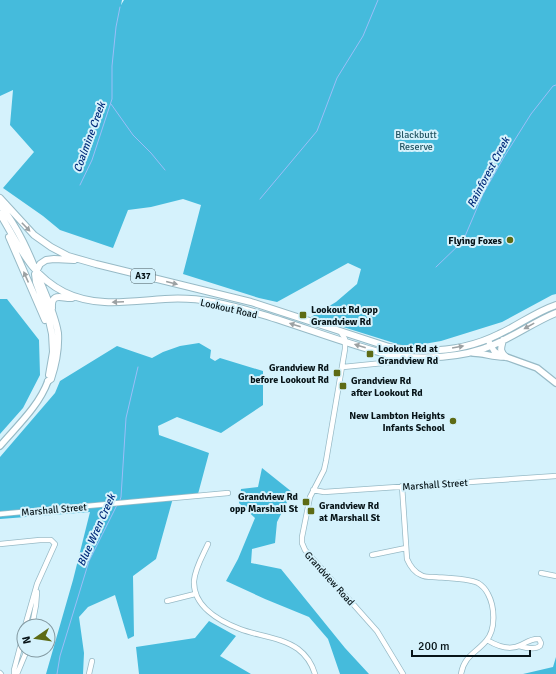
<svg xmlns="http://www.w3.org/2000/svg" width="556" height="674" font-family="Signika,sans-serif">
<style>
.forest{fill:#45bbdc}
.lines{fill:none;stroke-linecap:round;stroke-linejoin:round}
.stream{stroke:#9bbef8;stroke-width:1}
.minor-casing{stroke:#97bac6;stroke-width:6}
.major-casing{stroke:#97bac6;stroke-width:8}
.highway-casing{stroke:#97bac6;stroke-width:8}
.minor{stroke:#fff;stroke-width:4.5}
.major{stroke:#fff;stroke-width:5.5}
.highway{stroke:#fff;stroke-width:6}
.oneway{fill:#9ca1a3}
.poi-dot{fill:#5d6b15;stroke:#d5f2fc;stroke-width:1.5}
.labels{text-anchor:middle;stroke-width:4;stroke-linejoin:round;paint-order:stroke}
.shield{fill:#d5f2fc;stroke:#45575c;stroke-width:1}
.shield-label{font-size:9px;font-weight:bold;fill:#071418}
.park-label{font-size:10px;fill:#235462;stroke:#d5f2fc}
.poi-label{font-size:10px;font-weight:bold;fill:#071418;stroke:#d5f2fc;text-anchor:end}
.street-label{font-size:10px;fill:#071418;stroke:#d5f2fc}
.water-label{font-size:11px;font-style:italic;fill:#002a7a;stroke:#d5f2fc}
</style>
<rect width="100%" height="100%" fill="#d5f2fc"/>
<path class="forest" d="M0,0H122L121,5L124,0H556V294L552,295L502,322L441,341L407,347L311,317L336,302L357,284L361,269L348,263L277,302L259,298L183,274L201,205L183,199L151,207L128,210L113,248L60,230L43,216L3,188L34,152L10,125L13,90L0,96Z
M0,299H7L39,340L40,375L23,408L0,434Z
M199,343L211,350L210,358L215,361L220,358L263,371V405L221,433L177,417L158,426L159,435L209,453L198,494L173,498L156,559L133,576L134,636L128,639L115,595L88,607L79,617L84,653L83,674H46L73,580L90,512L0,519V457L55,393L60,381L117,346L152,358L163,352L180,346Z
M262,468L292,492L277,522L275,543L252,549L251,563L281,569L345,648L369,674H340L328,639L309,617L265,599L226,581L238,559L255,518L239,503L241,489L258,487Z
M209,621L236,636L220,656L251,674H139L136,647L195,638Z
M556,657V674H523L553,667Z"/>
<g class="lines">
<path class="stream" d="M111,104L133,135L151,153L165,170
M80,185L92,160L112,99V66L116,27L120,7
M260,199L317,131L337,78L363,36L378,0
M436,267L463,241L483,194L504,157L531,114L553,86L556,85
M120,500L121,497L126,418L138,367
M57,674L60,656L89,561L117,505"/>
<g class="minor-casing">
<path id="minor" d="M340,331L345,339V349L326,461L324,470L310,497L302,537V543L305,550L377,631L403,674
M343,367L383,363H398
M402,486L407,559C410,566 414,572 421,575C424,577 429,577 433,577C445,578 467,578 478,583C483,586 486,590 488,594C495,607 496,630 486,641C476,653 464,656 461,674
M313,490L324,492L556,476
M0,514L228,493
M0,544L40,540H51L55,544L37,584L25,626
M208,544C203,555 195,568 194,581C193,606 219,621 240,629C258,636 281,637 298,649C306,655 312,664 315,674
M372,555L406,548
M541,573L556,576
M167,601L195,594
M32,626L36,605L37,592
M487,640C497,646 510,651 521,645C527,642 532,638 539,639L541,643L540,646C535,650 526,648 519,646
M0,673L1,674
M14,674V670L24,632
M17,674L27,650
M89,674L92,661"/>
</g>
<g class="major-casing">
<path id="major" d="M488,340L494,351L498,354L523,363L537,368L556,383
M473,353C483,353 493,357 504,357
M0,446C17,426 39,406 48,381"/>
</g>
<g class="highway-casing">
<path id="highway" d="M0,198L34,235L51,247L68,256L96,264L251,302L389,347C397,348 405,350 413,350C442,352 473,347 499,334C519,325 535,312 556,305
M0,205C19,229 29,253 40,281C47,298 55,315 58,333C59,349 56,364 51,379L48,381
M0,214C19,245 30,275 64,292C96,308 131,301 165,299C181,298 198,299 213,302C274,314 330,340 390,355C422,360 463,358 493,345C515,336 534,322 556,313
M9,237L45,320
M52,308C51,291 63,299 72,298
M503,340C501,348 499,351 506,357
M49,375L53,352L52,334L48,316L36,282L35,274L40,264L46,260L54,259L74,260"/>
</g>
<use href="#minor" class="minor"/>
<use href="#major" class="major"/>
<use href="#highway" class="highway"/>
</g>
<defs><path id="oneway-solid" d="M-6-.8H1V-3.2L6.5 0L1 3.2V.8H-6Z"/></defs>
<g class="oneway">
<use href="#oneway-solid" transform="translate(26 227) rotate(46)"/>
<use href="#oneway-solid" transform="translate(26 277) rotate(-114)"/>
<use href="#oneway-solid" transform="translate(172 283) rotate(14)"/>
<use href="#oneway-solid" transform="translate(118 302) rotate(177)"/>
<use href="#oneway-solid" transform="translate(295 325) rotate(-162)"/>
<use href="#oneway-solid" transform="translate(529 326) rotate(151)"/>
<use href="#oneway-solid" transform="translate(360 346) rotate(-163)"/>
<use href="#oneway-solid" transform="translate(458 347) rotate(-10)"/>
</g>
<g class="poi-dot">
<circle cx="510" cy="240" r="4"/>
<rect x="299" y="311" width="8" height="8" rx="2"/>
<rect x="366" y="350" width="8" height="8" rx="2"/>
<rect x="333" y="369" width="8" height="8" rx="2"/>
<rect x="339" y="382" width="8" height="8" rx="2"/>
<circle cx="453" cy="421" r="4"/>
<rect x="302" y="498" width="8" height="8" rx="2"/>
<rect x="307" y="507" width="8" height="8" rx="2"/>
</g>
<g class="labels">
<rect class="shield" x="131" y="269" width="24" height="14" rx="3"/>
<g class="shield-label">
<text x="143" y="279">A37</text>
</g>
<g class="park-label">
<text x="416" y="138">Blackbutt<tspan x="416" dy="12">Reserve</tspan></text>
</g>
<g class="poi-label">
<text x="502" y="244">Flying Foxes</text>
<text x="311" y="313" text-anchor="start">Lookout Rd opp<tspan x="311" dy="12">Grandview Rd</tspan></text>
<text x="378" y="352" text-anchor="start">Lookout Rd at<tspan x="378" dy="12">Grandview Rd</tspan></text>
<text x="329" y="371">Grandview Rd<tspan x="329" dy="12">before Lookout Rd</tspan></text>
<text x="351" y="384" text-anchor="start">Grandview Rd<tspan x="351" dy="12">after Lookout Rd</tspan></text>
<text x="445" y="419">New Lambton Heights<tspan x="445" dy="12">Infants School</tspan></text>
<text x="298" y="500">Grandview Rd<tspan x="298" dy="12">opp Marshall St</tspan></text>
<text x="319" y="509" text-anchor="start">Grandview Rd<tspan x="319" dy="12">at Marshall St</tspan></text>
</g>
<g class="street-label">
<text transform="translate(229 308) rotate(13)" y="4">Lookout Road</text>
<text transform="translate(435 484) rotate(-4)" y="4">Marshall Street</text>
<text transform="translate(54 509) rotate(-5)" y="4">Marshall Street</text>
<text transform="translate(330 578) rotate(48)" y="4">Grandview Road</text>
</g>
<g class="water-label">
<text transform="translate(89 137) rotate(-70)" y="4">Coalmine Creek</text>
<text transform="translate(488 172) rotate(-62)" y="4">Rainforest Creek</text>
<text transform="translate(96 530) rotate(-66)" y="4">Blue Wren Creek</text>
</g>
</g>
<g transform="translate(36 638) rotate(257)"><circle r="19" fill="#d5f2fc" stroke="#8399a1"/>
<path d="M0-3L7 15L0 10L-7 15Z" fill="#5d6b15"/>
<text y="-6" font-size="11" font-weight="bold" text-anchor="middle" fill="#071418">N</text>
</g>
<path d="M412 650v6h118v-6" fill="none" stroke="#071418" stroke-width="2"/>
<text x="418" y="650" font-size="12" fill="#071418" stroke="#d5f2fc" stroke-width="3" paint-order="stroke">200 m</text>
</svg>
